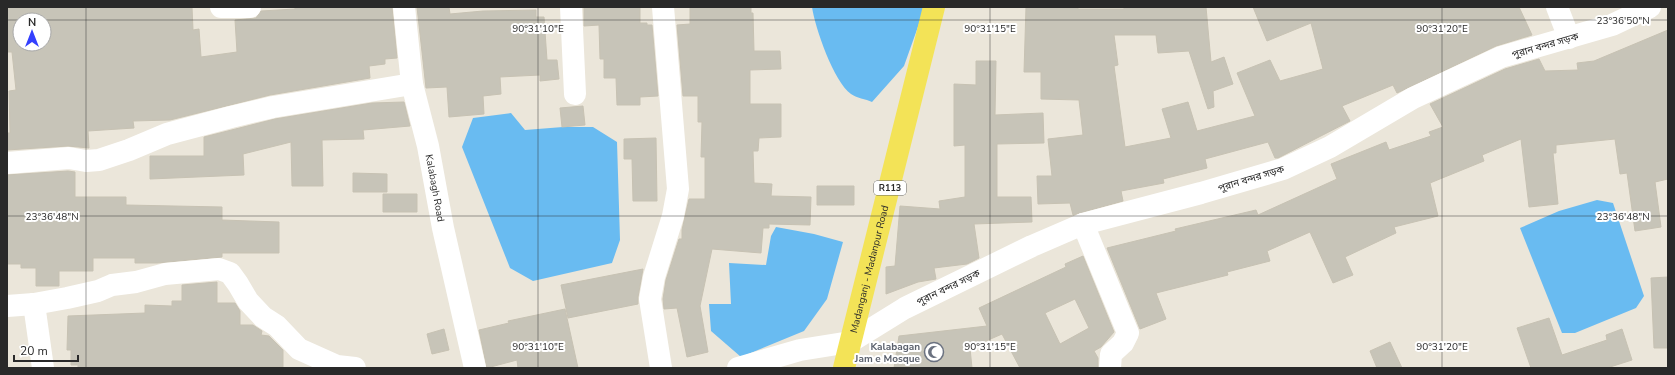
<svg xmlns="http://www.w3.org/2000/svg" width="1675" height="375" font-family="'Nunito Sans','Noto Sans Bengali',sans-serif">
<style>
.water{fill:#69bbf1}
.building{fill:#c7c4b8;stroke:#c7c2b3;fill-rule:evenodd}
.lines{fill:none;stroke-linecap:round;stroke-linejoin:round}
.minor{stroke:#fff;stroke-width:22}
.major{stroke:#f3e357;stroke-width:22}
.ticks{fill:none;stroke:#292929;stroke-width:1;stroke-opacity:0.45}
.labels{text-anchor:middle;stroke-width:4;stroke-linejoin:round;paint-order:stroke}
.shield{fill:#fff;stroke:#696969;stroke-width:1}
.shield-label{font-size:9px;font-weight:bold;fill:#292929}
.street-label{font-size:10px;fill:#292929;stroke:#fff}
.worship-label{font-size:10px;font-weight:bold;fill:#5b616d;stroke:#fff;text-anchor:end}
.ticks-label{font-size:10px;text-anchor:middle;fill:#292929;stroke:#fff;stroke-width:4;stroke-linejoin:round;paint-order:stroke}
</style>
<rect width="100%" height="100%" fill="#ebe6da"/>
<path class="water" d="M812,7H925L904,66L872,102C866,99 856,98 851,94C834,82 815,28 812,7Z
M511,113L525,130L563,127H593L617,142L620,240L612,263L533,281L510,268L462,147L473,118Z
M1597,200L1613,203L1644,296L1636,308L1575,333H1562L1520,228L1559,211Z
M776,227L814,234L843,242L827,299L804,331L741,357L711,331L709,304H731L729,263L766,265L771,236Z"/>
<path class="building" d="M7,7H192L193,30L199,29L201,57L237,52L235,20L256,18L261,11L295,9V7H392L397,58L385,59V64L369,66L370,78L270,95L170,120L133,121L134,128L88,131L89,148L68,146L7,150V133H10L9,91L16,90L12,52H8ZM20,20H44V44H20Z
M417,7H449L450,14L483,11L536,10V17H544L547,60H557L559,79L540,81V75L500,77L501,94L483,96L484,114L449,117L447,87L426,88Z
M584,7H640V23H647V25H652L658,96L640,97V105H617L616,78H604V59H600L599,25L584,26Z
M690,7H751V13H753L754,51H780L781,69L750,70V104H781V137L759,138L758,151H753L754,183L772,184L771,196L811,197L810,225L769,224V228H763L761,253L712,249L700,306L708,352L687,357L677,308L664,309L663,299L666,280L679,239H682V230L689,199H705V157H701L702,122H698V96H683L677,25L690,24Z
M1026,7H1078V9H1124V7H1206L1211,62L1224,57L1233,84L1213,91L1214,107L1208,109L1189,51L1158,53L1156,35H1114L1118,65L1114,66L1125,147L1171,138L1162,109L1188,102L1197,131L1255,116L1237,73L1270,60L1280,81L1323,69L1311,23L1267,41L1253,7H1519L1532,35L1496,46L1397,93L1393,85L1342,106L1350,121L1278,158H1275L1268,142L1205,159L1207,168L1163,179L1164,183L1121,191L1123,201L1073,215L1070,203L1038,204L1037,176H1052L1048,139L1083,135L1079,100L1041,99V72H1024Z
M1668,30V179L1655,182L1661,227L1635,231L1627,173L1620,174L1615,139L1556,145V153H1553L1558,204L1529,207L1521,139L1482,155L1484,161L1430,183L1438,216L1394,227L1396,233L1345,257L1353,275L1333,283L1310,232L1267,251L1270,261L1227,272L1228,275L1156,293L1166,319L1140,329L1107,248L1176,231L1175,229L1256,210L1258,215L1337,179L1331,164L1386,142L1389,150L1431,136L1429,132L1443,127L1430,104L1505,69L1539,59L1545,71L1578,70L1577,63L1594,61Z
M976,61H996L995,115L1043,113L1044,143L997,144V197H1031L1032,222L974,224L979,258L967,264L934,268L936,279L918,282L886,294V267L895,266L900,206L940,209L939,201L965,197V145L954,146V84L976,85Z
M404,102L410,126L363,130L364,139L322,140L323,186H292L291,142L243,154L244,175L150,179V156H204V137L275,119L372,103Z
M583,106L585,125L562,127L560,108Z
M656,138L657,201H633L632,159H624V139Z
M68,171L75,172V197H126V205L222,207V220L279,222V253H222V257L157,263H135V258H93V271H59V286H36V268H21V264H7V175Z
M353,173L387,174V192H353Z
M817,186H854V205H817Z
M383,194H417V212H383Z
M1083,256L1114,332L1101,347L1094,351L1098,358V368H1020L1002,334L970,348L972,368H894L899,336L987,326L979,308L1066,267L1065,264ZM1075,299L1089,328L1060,344L1045,313Z
M643,269L638,297V304L568,318L561,285Z
M1668,277V348H1654L1651,278Z
M217,282V303H235L240,311V325H253L262,331L261,335L269,336L283,350V367L78,368V365H71V350H67L68,316L145,313V305L172,306V301H182V285Z
M565,309L578,368H518L517,360L487,368L479,330L509,323L508,321Z
M1549,318L1562,355L1607,340L1606,335L1622,329L1632,360L1607,368H1531L1517,328Z
M444,329L449,350L432,354L427,334Z
M1390,342L1402,368H1377L1370,351Z"/>
<g class="lines">
<g class="minor">
<path d="M221,7H250"/>
<path id="s1" d="M404,7L412,84L428,146L443,228L475,368"/>
<path d="M571,7L575,94"/>
<path d="M1557,7L1569,38"/>
<path d="M7,163L69,158L86,161L99,160L129,150L167,134L231,117L273,107L412,84"/>
<path d="M1083,224L1128,333L1123,343L1111,354L1110,368"/>
<path d="M34,304L43,368"/>
<path d="M7,306L34,304L67,298L98,291L112,285L136,282L165,274L219,269L230,273L238,284L248,301L263,317L277,326L299,349L337,366L355,368"/>
<path d="M661,368L650,299L654,277L673,216L678,189L663,7"/>
<path d="M738,368L800,350L850,342L905,308L1032,246L1083,224L1201,193L1283,169L1330,147L1413,98L1501,57L1612,25L1650,7"/>
</g>
<path class="major" id="s2" d="M844,368L934,7"/>
</g>
<path class="ticks" d="M86,7V368M538,7V368M990,7V368M1442,7V368M7,20H20M44,20H1668M7,216H1668"/>
<defs>
<g id="mosque-ring" transform="scale(1)"><circle r="9.5" fill="#fff" stroke="#6b7280" stroke-width="1.5"/><path d="M3.5-4.9A6 6 0 1 0 3.5 4.9A5 5 0 1 1 3.5-4.9Z" fill="#6b7280"/></g>
</defs>
<g fill-rule="evenodd">
<use href="#mosque-ring" x="934" y="352"/>
</g>
<g class="labels">
<rect class="shield" x="874" y="181" width="32" height="14" rx="3"/>
<g class="shield-label">
<text x="890" y="191">R113</text>
</g>
<g class="street-label">
<text transform="translate(1545 45) rotate(-16)" y="4">পুরান বন্দর সড়ক</text>
<text transform="translate(1251 178) rotate(-17)" y="4">পুরান বন্দর সড়ক</text>
<text dy="4" stroke="none"><textPath href="#s1" startOffset="184">Kalabagh Road</textPath></text>
<text dy="4" stroke="none"><textPath href="#s2" startOffset="102">Madanganj - Madanpur Road</textPath></text>
<text transform="translate(948 287) rotate(-26)" y="4">পুরান বন্দর সড়ক</text>
</g>
<g class="worship-label">
<text x="920" y="350">Kalabagan<tspan x="920" dy="12">Jam e Mosque</tspan></text>
</g>
</g>
<g class="ticks-label">
<text x="1623" y="24">23°36'50"N</text>
<text x="538" y="32">90°31'10"E</text>
<text x="990" y="32">90°31'15"E</text>
<text x="1442" y="32">90°31'20"E</text>
<text x="52" y="220">23°36'48"N</text>
<text x="1623" y="220">23°36'48"N</text>
<text x="538" y="350">90°31'10"E</text>
<text x="990" y="350">90°31'15"E</text>
<text x="1442" y="350">90°31'20"E</text>
</g>
<rect width="1675" height="375" fill="none" stroke="#292929" stroke-width="16"/>
<g transform="translate(32 32)"><circle r="19" fill="#ffffff" stroke="#a9a9a9"/>
<path d="M0-3L7 15L0 10L-7 15Z" fill="#3440fe"/>
<text y="-6" font-size="11" font-weight="bold" text-anchor="middle" fill="#292929">N</text>
</g>
<path d="M14 355v6h64v-6" fill="none" stroke="#292929" stroke-width="2"/>
<text x="20" y="355" font-size="12" fill="#292929" stroke="#ffffff" stroke-width="3" paint-order="stroke">20 m</text>
</svg>
